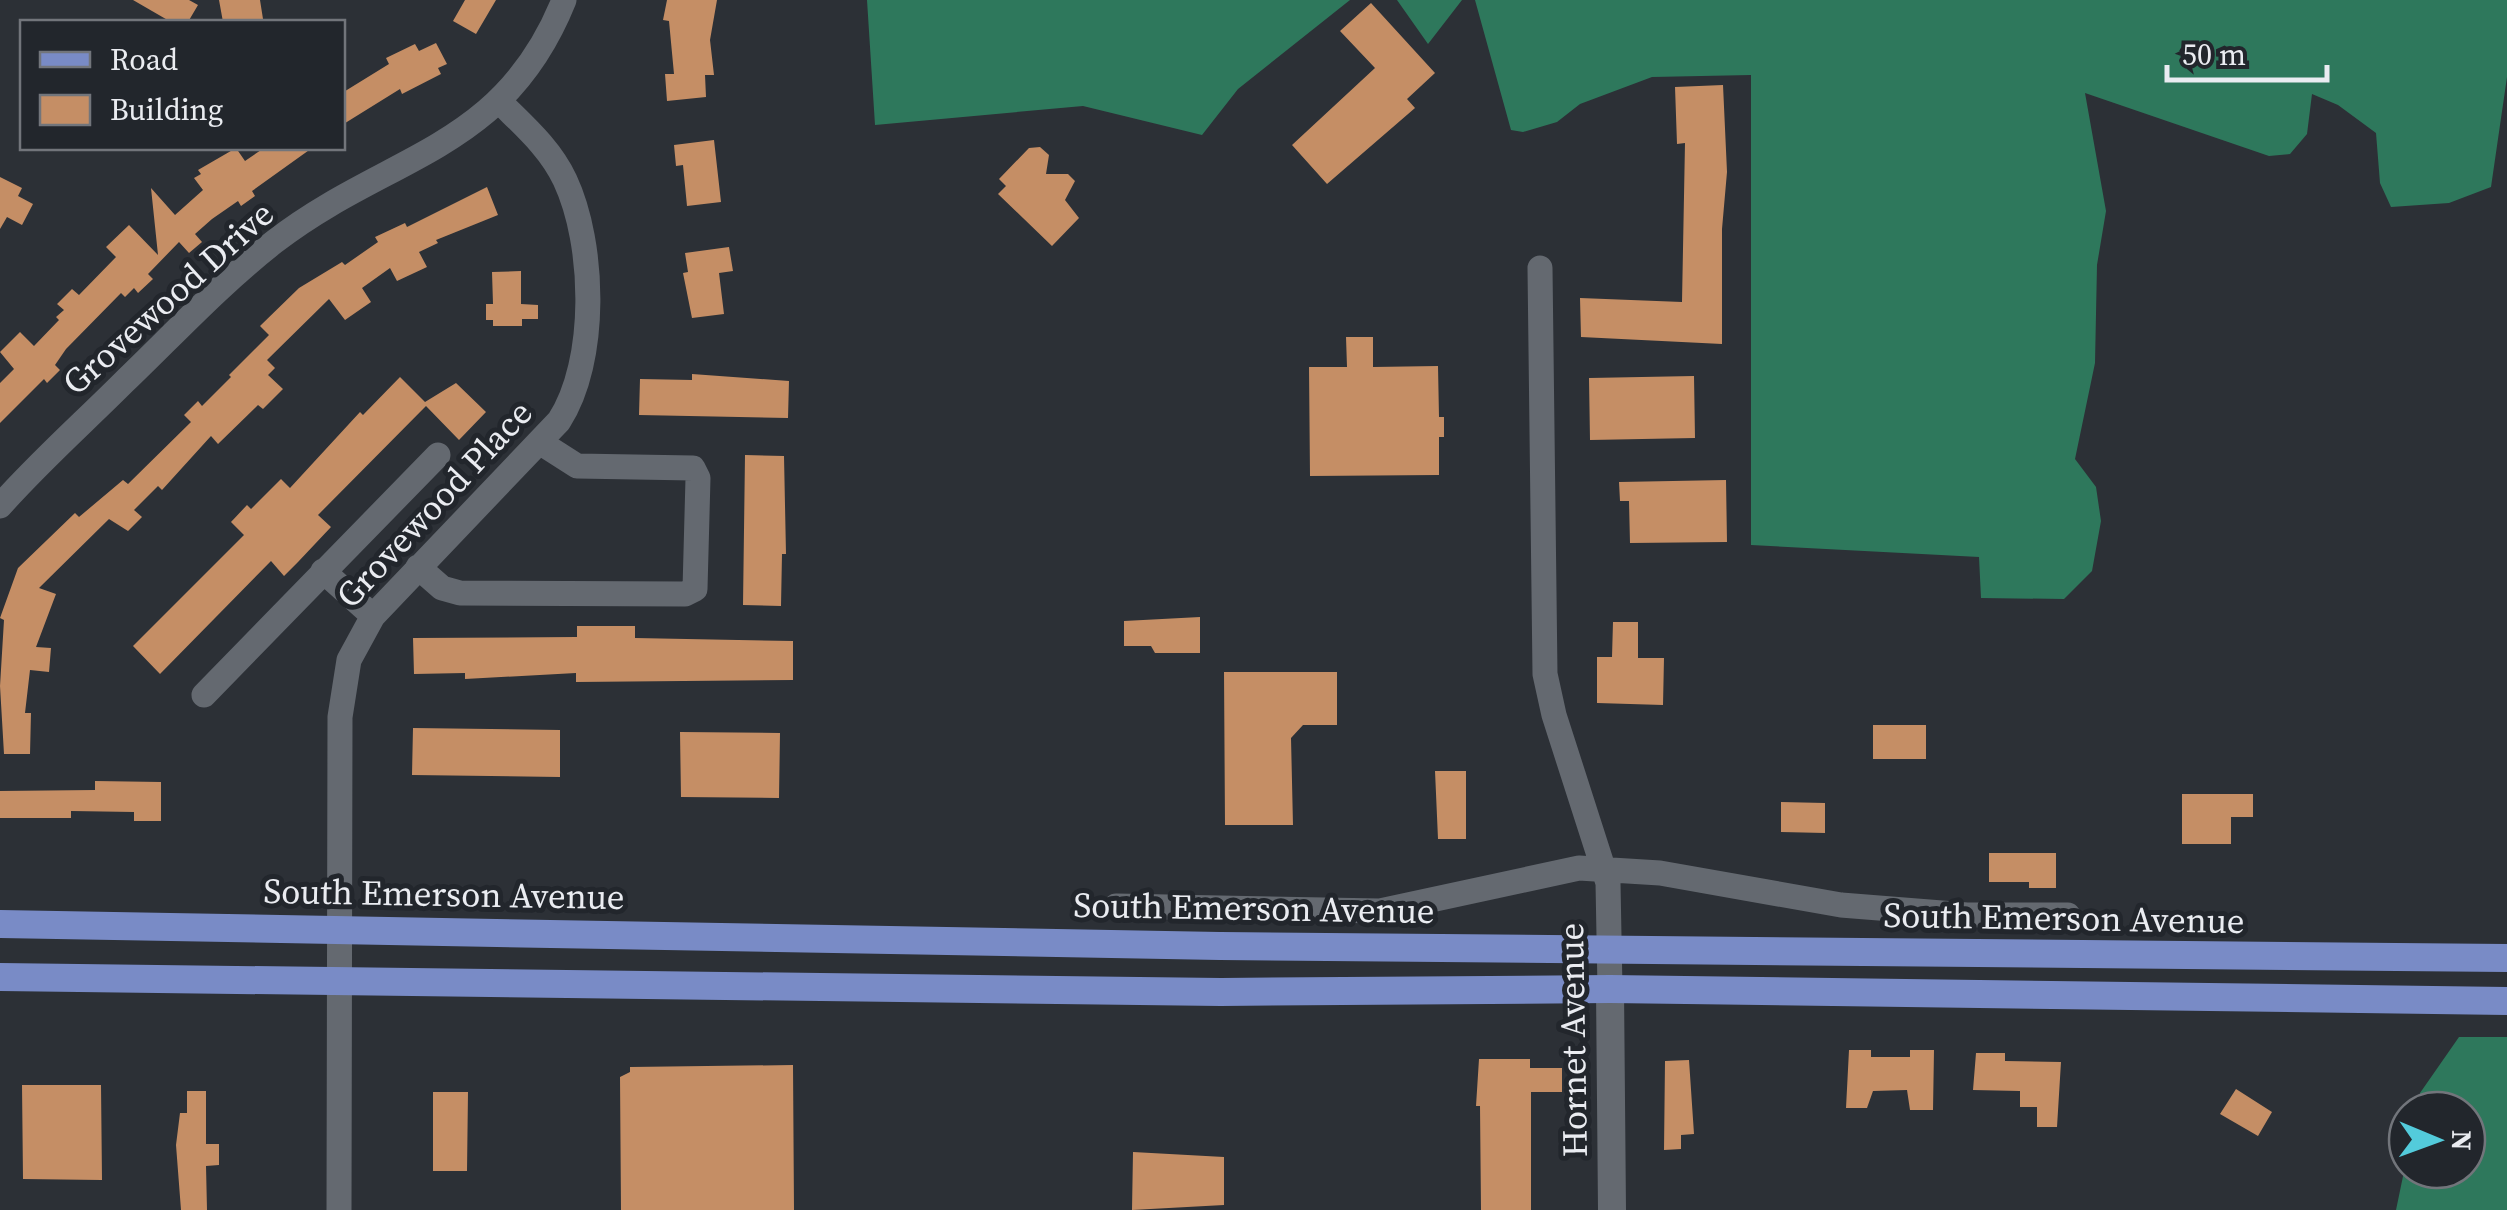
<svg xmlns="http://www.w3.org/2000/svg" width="2507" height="1210" font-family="'Source Serif 4',serif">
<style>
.forest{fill:#2e785c}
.building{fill:#c58e65}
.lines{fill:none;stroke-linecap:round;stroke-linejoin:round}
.minor{stroke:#646970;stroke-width:25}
.tertiary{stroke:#646970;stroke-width:28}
.primary{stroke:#798bc6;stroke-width:28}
.labels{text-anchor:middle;stroke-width:10;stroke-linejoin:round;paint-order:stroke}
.street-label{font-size:35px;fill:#eaecf1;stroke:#22262c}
</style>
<rect width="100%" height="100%" fill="#2c3036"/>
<path class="forest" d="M867,0H1350L1238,89L1202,135L1083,106L875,125Z
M1397,0H1462L1428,44Z
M1475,0H2507V77L2491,187L2449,203L2391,207L2380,183L2376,133L2338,105L2312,94L2307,134L2290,154L2269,156L2085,93L2106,211L2097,265L2095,363L2075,459L2096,487L2101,521L2092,571L2064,599L1981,598L1979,557L1751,545V75L1652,77L1580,104L1557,122L1523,132L1511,130Z
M2459,1037H2507V1210H2396L2407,1157V1170H2467V1110H2417L2420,1093Z"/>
<path class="building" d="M133,0H189L198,5L188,22H171Z
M219,0H260L263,19L223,22Z
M465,0H496L476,34L453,21Z
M667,0H717L710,40L714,75H705L706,97L667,101L665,74H674L669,21L663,20Z
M1371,3L1435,73L1407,99L1415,108L1327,184L1292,145L1375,68L1340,31Z
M436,43L447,64L438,68L441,74L402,94L400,89L342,125V93L389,64L386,58L415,44L419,51Z
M1723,85L1727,172L1722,229V344L1581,337L1580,298L1682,302L1685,143L1677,144L1675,87Z
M714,140L721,202L687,206L683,165L676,166L674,145Z
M1040,147L1049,155L1046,174H1068L1075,181L1065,200L1079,218L1052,246L998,194L1006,186L999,179L1029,148Z
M236,148L245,161L264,148H312L252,191L255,196L241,206L238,201L212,219L195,234L202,242L189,253L179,242L148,274L153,279L138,293L134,288L125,297L121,293L66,349L55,365L60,370L47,383L44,379L0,423V383L14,369L0,352L20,332L34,346L59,320L56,317L64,310L57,304L72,289L79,295L116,257L106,247L129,225L158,255L151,188L175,215L203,190L194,178L201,174L198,170Z
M0,177L22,188L18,196L33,204L22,225L7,217L0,229Z
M487,187L498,215L436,240L438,243L419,252L427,267L397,281L390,268L362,288L371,302L345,320L329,299L267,360L275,368L268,375L283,389L263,409L258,405L218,444L211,436L162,490L158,486L134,510L142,517L128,531L109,519L39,588L56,594L36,647L51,648L49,672L30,670L25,713H31L30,754H4L0,686L4,620L0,618L18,568L75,513L79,517L123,480L128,484L191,422L184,415L198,401L202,406L231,377L229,375L269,335L260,326L299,288L342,262L345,265L378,242L375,237L405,223L407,227Z
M729,247L733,271L719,273L724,314L692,318L683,273L688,272L685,253Z
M521,271V304L538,305V319H522V326H493V320H486V304H493L492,272Z
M1346,337H1373V367L1438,366L1439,417H1444V437H1439V475L1310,476L1309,367H1347Z
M692,374L789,381L788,418L639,415L640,379L692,380Z
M1694,376L1695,438L1590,440L1589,378Z
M400,377L425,402L456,383L486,412L459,440L426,406L318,515L331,527L298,562L284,576L271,561L160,674L133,646L244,535L231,522L247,505L251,509L281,479L290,488L360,412L363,415Z
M745,455L784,456L786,554H782L781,606L743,605Z
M1726,480L1727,542L1630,543L1629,501H1620L1619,482Z
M1200,617V653H1155L1151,646H1124V621Z
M1613,622H1638V658H1664L1663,705L1597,703V657H1612Z
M577,626H635V638L793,641V680L576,682V673L465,679V673L414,674L413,638L577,637Z
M1224,672H1337V725H1303L1291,738L1293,825H1225Z
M1873,725H1926V759H1873Z
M413,728L560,730V777L412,775Z
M680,732L780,733L779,798L681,797Z
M1435,771H1466V839H1438Z
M95,781L161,782V821H134V812L71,811V818H0V791L95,790Z
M2182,794H2253V817H2231V844H2182Z
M1781,802L1825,803V833L1781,832Z
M1989,853H2056V888H2029V882H1989Z
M1849,1050H1871V1057H1910V1050H1934L1933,1110H1910L1907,1090L1873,1091L1867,1108H1846Z
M1976,1053H2005V1061L2061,1062L2057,1127H2037V1107H2020V1091L1973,1090Z
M1479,1059H1530V1068H1562V1092H1531V1210H1481L1480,1106H1476Z
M1689,1060L1694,1134L1681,1135V1149L1664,1150L1665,1061Z
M793,1065L794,1210H621L620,1077L630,1072V1067Z
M22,1085H101L102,1180L23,1179Z
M2236,1089L2272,1112L2258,1136L2220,1114Z
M187,1091H206V1144H219V1165L206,1166L207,1210H181L176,1145L180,1113H187Z
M433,1092H468L467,1171H433Z
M1133,1152L1224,1157V1205L1132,1210Z"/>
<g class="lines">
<path class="minor" d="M1540,268L1545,674L1554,715L1608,883L1610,989
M0,506C39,462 83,423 124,382C173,335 220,284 274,242C389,153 503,152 564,0
M418,567L442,588L460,593L685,594L695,589L698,478L693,468L577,466L541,443
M323,571L373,616
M204,695L438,455
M1116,906L1380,911L1579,868L1660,873L1841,905L1967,915H2068
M339,1210L340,717L349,660L373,616L559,421C598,361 595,244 565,180C550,148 524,126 500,102"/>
<path class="tertiary" d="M1610,989L1612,1210"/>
<path class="primary" d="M0,924L1220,946L2507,958
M0,977L1221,992L1610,989L2507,1001"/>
</g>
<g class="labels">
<g class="street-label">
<text transform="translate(168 298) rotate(-42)" y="12">Grovewood Drive</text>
<text transform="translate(434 504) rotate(-47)" y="12">Grovewood Place</text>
<text transform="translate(444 894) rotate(1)" y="12">South Emerson Avenue</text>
<text transform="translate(1254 908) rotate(1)" y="12">South Emerson Avenue</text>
<text transform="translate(2064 918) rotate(1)" y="12">South Emerson Avenue</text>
<text transform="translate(1573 1040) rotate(-91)" y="12">Hornet Avenue</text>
</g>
</g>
<rect x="20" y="20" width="325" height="130" fill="#22262c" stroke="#72757b" stroke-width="2.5"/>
<rect x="40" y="52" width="50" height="15" fill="#798bc6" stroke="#72757b" stroke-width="2.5"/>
<text x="110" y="70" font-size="30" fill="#eaecf1">Road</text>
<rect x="40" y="95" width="50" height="30" fill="#c58e65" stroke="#72757b" stroke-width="2.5"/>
<text x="110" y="120" font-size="30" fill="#eaecf1">Building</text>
<g transform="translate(2437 1140) rotate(91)"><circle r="48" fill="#22262c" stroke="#72757b" stroke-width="2.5"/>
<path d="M0-8L18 38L0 25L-18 38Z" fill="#53cbdb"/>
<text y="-15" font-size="28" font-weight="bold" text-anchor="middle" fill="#eaecf1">N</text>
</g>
<path d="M2167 65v15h160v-15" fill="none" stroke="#eaecf1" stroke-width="5"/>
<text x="2182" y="65" font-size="30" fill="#eaecf1" stroke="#22262c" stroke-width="8" paint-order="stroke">50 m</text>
</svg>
